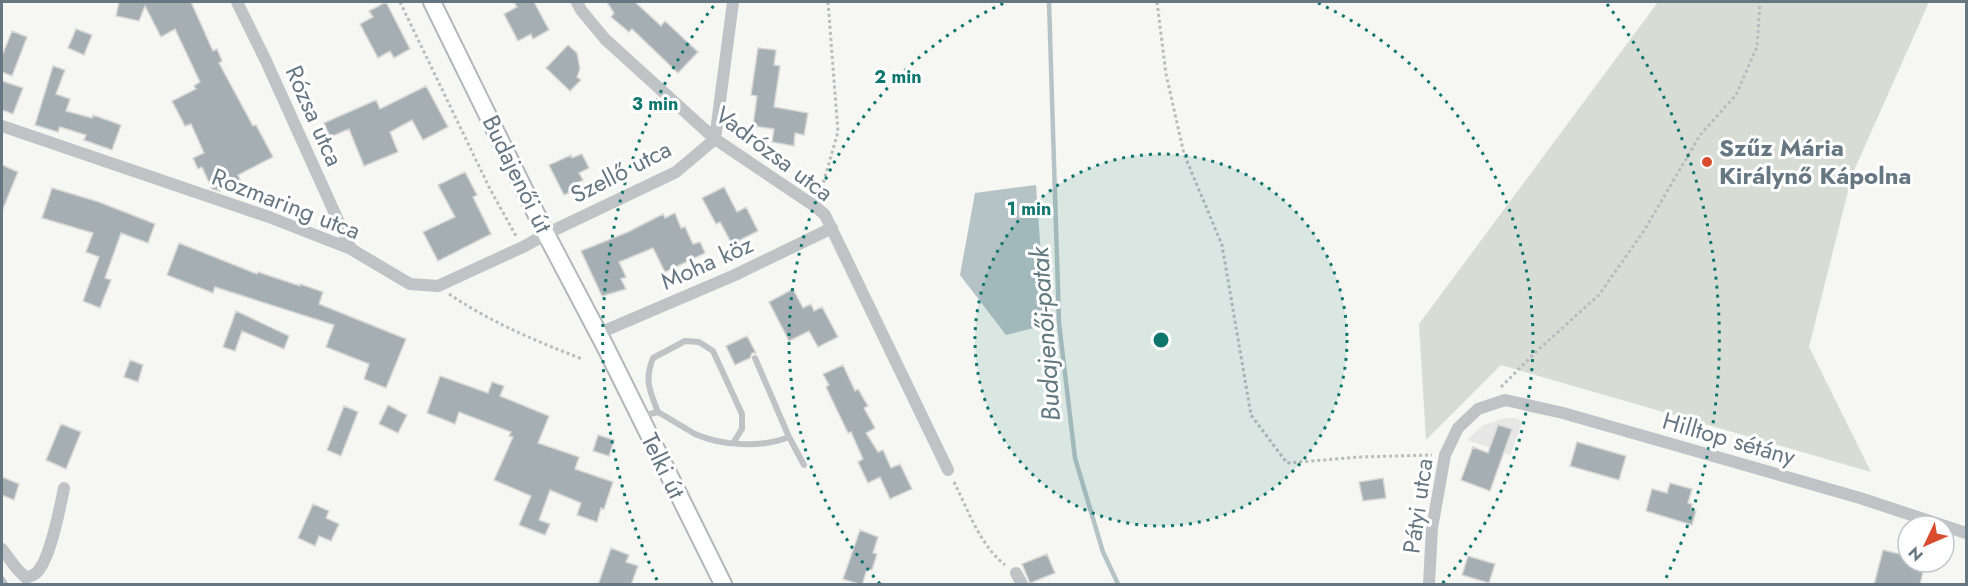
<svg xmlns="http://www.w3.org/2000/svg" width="1968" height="586" font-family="Jost,sans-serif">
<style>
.built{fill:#e6e7e6}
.green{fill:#d7dcd4}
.water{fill:#b6c3c6}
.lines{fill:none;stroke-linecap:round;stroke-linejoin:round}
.stream{stroke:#b6c3c6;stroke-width:4.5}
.building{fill:#a5aeb3;stroke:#d7d7d5;stroke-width:1.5}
.secondary-casing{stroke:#b1b7bb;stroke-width:20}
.path{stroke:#b9bcbe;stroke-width:3;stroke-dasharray:3 3;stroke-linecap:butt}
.service{stroke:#bfc3c6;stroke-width:6}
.minor{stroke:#bfc3c6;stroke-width:12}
.secondary{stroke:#fff;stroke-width:16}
.ring{fill:none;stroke:#0f766e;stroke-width:3;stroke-dasharray:3 6}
.poi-dot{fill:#da4c2e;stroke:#fff;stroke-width:2}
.labels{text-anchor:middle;stroke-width:6;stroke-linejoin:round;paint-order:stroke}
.street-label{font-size:24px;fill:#667782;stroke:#fff}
.poi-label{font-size:24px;font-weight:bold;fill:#667782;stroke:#fff;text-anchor:start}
.water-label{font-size:26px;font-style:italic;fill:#62787f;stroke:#fff}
.centre{fill:#0f766e;stroke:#fff;stroke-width:3}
.ring-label{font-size:18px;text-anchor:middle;font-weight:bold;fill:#0f766e;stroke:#fff;stroke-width:6;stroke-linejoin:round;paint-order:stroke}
</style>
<rect width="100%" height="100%" fill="#f6f6f2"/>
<path class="built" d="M1504,418H1514L1523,421L1510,455L1467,440L1482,426Z"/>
<path class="green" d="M1658,2H1929L1852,175L1809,347L1871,472L1501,365L1426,440L1419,324Z"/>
<path class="water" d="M1036,185L1046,325L1006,335L960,275L975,193Z"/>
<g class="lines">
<path class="stream" d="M1049,2L1059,323L1075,458L1103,552L1118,584
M2,578L6,584"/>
</g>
<path class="building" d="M119,2H191L213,51L217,49L222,61L219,63L253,126L256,125L273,157L238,175L241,182L220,191L212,189L202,167L198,169L193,158L204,153L191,124L185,126L172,101L196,89L194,86L200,82L175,29L161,37L145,6L139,21L116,16Z
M386,2L410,49L394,58L390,51L378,58L360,24L373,17L369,11Z
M514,2H534L549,30L533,39L531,34L518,41L504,14L517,7Z
M607,2H635L661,26L665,21L698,52L678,73L632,29L629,32L611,17L614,13Z
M76,29L92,35L84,55L68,48Z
M12,31L27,37L12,76L2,72V56Z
M568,45L577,53L580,69L577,77L581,80L570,91L546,68Z
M758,48L776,50L774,65L780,66L774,107L808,113L804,135L795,133L794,146L772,142L774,129L753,126L757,96L751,95Z
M53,66L65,70L56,94L70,99L66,111L92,118L93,115L121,125L112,150L84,140L86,135L60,127L58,132L35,125Z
M2,81L23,88L13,114L2,110Z
M426,86L448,127L423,140L412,120L390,132L398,152L364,166L349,129L330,137L324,123L376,100L380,109Z
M582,154L589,168L579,173L583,180L575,184L577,189L564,195L549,165L571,155L572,158Z
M2,165L18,172L2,211Z
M465,172L477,195L473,197L491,234L438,261L423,232L455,217L438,185Z
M724,187L737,212L746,207L758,231L732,244L720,222L716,224L702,198Z
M52,188L99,202L155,224L148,243L121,233L105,278L111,280L100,308L83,301L99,257L86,252L93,233L42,218Z
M675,213L681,228L685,227L693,244L700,242L705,253L665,272L653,248L619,262L626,277L621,279L626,289L602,296L581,251L628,232L663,214L665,218Z
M179,243L257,274L258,272L300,286V284L323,292L319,304L406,339L386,388L364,379L369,364L326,347L334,325L215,287L213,293L167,275Z
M793,289L803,308L811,304L814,311L822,307L838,337L818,347L809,331L789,341L769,302Z
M236,311L289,336L284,349L242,331L235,351L223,347Z
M747,336L756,353H752L750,358L735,365L726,346Z
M130,360L143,365L138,382L124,377Z
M843,365L855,391L858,389L868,406L864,408L875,428L866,433L878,452L883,450L891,468L900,464L912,489L890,499L880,477L868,483L858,462L863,459L851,432L848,433L826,387L829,385L823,374Z
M440,376L488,393L492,382L504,386L500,396L549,416L538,443L579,457L575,469L613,482L604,509L601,508L597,522L577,515L581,503L550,490L539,520L550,524L545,535L519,525L531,496L494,480L513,437L509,436L511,432L459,412L455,424L427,413Z
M388,405L407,415L398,433L379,424Z
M344,406L358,412L341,456L327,450Z
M61,424L81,432L66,469L46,460Z
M1498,425L1512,429L1490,491L1461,480L1473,447L1488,453Z
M598,435L614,440L609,456L593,451Z
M1577,442L1626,456L1619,480L1570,466Z
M2,477L19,484L14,500L2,495Z
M1383,478L1386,498L1363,501L1359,482Z
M1670,483L1692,489L1688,503L1692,504L1691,510L1696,511L1692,525L1646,511L1652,489L1667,493Z
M313,504L329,511L326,518L339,524L331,541L319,536L315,546L298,538Z
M860,530L878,537L873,553L877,554L872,570L867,569L862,585L843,579Z
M611,548L629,555L626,562L638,566L631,585H598Z
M1883,550L1908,556V562H1925L1920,585H1874Z
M1047,554L1055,573L1030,583L1022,564Z
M1468,556L1495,564L1489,583L1462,575Z"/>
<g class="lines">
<g class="secondary-casing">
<path id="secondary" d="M432,2L546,234L605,346L723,584"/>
</g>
<path class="path" d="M400,2L489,187L516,236
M1157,2L1166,74L1184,154L1222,245L1251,415L1287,463L1359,457L1432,455
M820,194L838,132L828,2
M449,294C492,323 534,340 582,359
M1501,387L1539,349L1599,295L1645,229L1700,135L1736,95L1757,47L1760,2
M954,482C968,510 980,545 1005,565"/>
<path class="service" d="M658,412C650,391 644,381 653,358L685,341L699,342L713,351L742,414V429L733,443
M642,416L658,412C670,419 683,427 695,434C722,446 762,448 789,437L755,358
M789,437L804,465"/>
<path class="minor" d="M237,2L266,61L351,249
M577,2L581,10L605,39L715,139L816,207L825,215L948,470
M2,126L269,217L351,249L410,284L438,286L525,246L546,234L676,172L715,139L733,2
M597,334L735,275L832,228
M2,549L17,569L26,578C29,576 32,576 35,574C50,563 60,507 64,488
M1016,573L1022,584
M1429,584L1432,528L1445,455L1458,428L1478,409L1505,400L1563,413L1860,498L1966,533"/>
<use href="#secondary" class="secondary"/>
</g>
<circle cx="1161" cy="340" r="186" fill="#0f766e" fill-opacity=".12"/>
<g class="ring">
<circle cx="1161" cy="340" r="186"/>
<path d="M880 584A372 372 0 0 1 1004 3M1318 3A372 372 0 0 1 1442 584"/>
<path d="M657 580A558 558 0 0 1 715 4M1607 4A558 558 0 0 1 1665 580"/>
</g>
<circle class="poi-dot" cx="1707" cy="162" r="6"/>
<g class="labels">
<g class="street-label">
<text transform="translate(314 116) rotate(66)" y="8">Rózsa utca</text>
<text transform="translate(774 154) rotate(37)" y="8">Vadrózsa utca</text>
<text transform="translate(621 172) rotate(-27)" y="8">Szellő utca</text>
<text transform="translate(517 174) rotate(64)" y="8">Budajenői út</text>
<text transform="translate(286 204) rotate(21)" y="8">Rozmaring utca</text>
<text transform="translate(707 263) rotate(-24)" y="8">Moha köz</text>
<text transform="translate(1729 439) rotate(16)" y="8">Hilltop sétány</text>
<text transform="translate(663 466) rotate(64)" y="8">Telki út</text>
<text transform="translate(1418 506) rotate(-82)" y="8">Pátyi utca</text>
</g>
<g class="poi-label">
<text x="1719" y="156">Szűz Mária<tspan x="1719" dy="28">Királynő Kápolna</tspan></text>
</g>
<g class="water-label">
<text transform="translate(1045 334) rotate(-94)" y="9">Budajenői-patak</text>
</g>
</g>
<circle cx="1161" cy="340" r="9" class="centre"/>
<g class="ring-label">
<text x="898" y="83">2 min</text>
<text x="655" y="110">3 min</text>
<text x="1029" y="215">1 min</text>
</g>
<rect width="1968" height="586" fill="none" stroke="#667782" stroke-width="6"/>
<g transform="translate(1926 544) rotate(226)"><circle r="28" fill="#ffffff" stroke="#c2c9cd" stroke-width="1.5"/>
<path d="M0-4.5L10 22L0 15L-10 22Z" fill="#da4c2e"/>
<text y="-9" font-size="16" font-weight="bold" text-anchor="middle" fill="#667782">N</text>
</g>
</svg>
